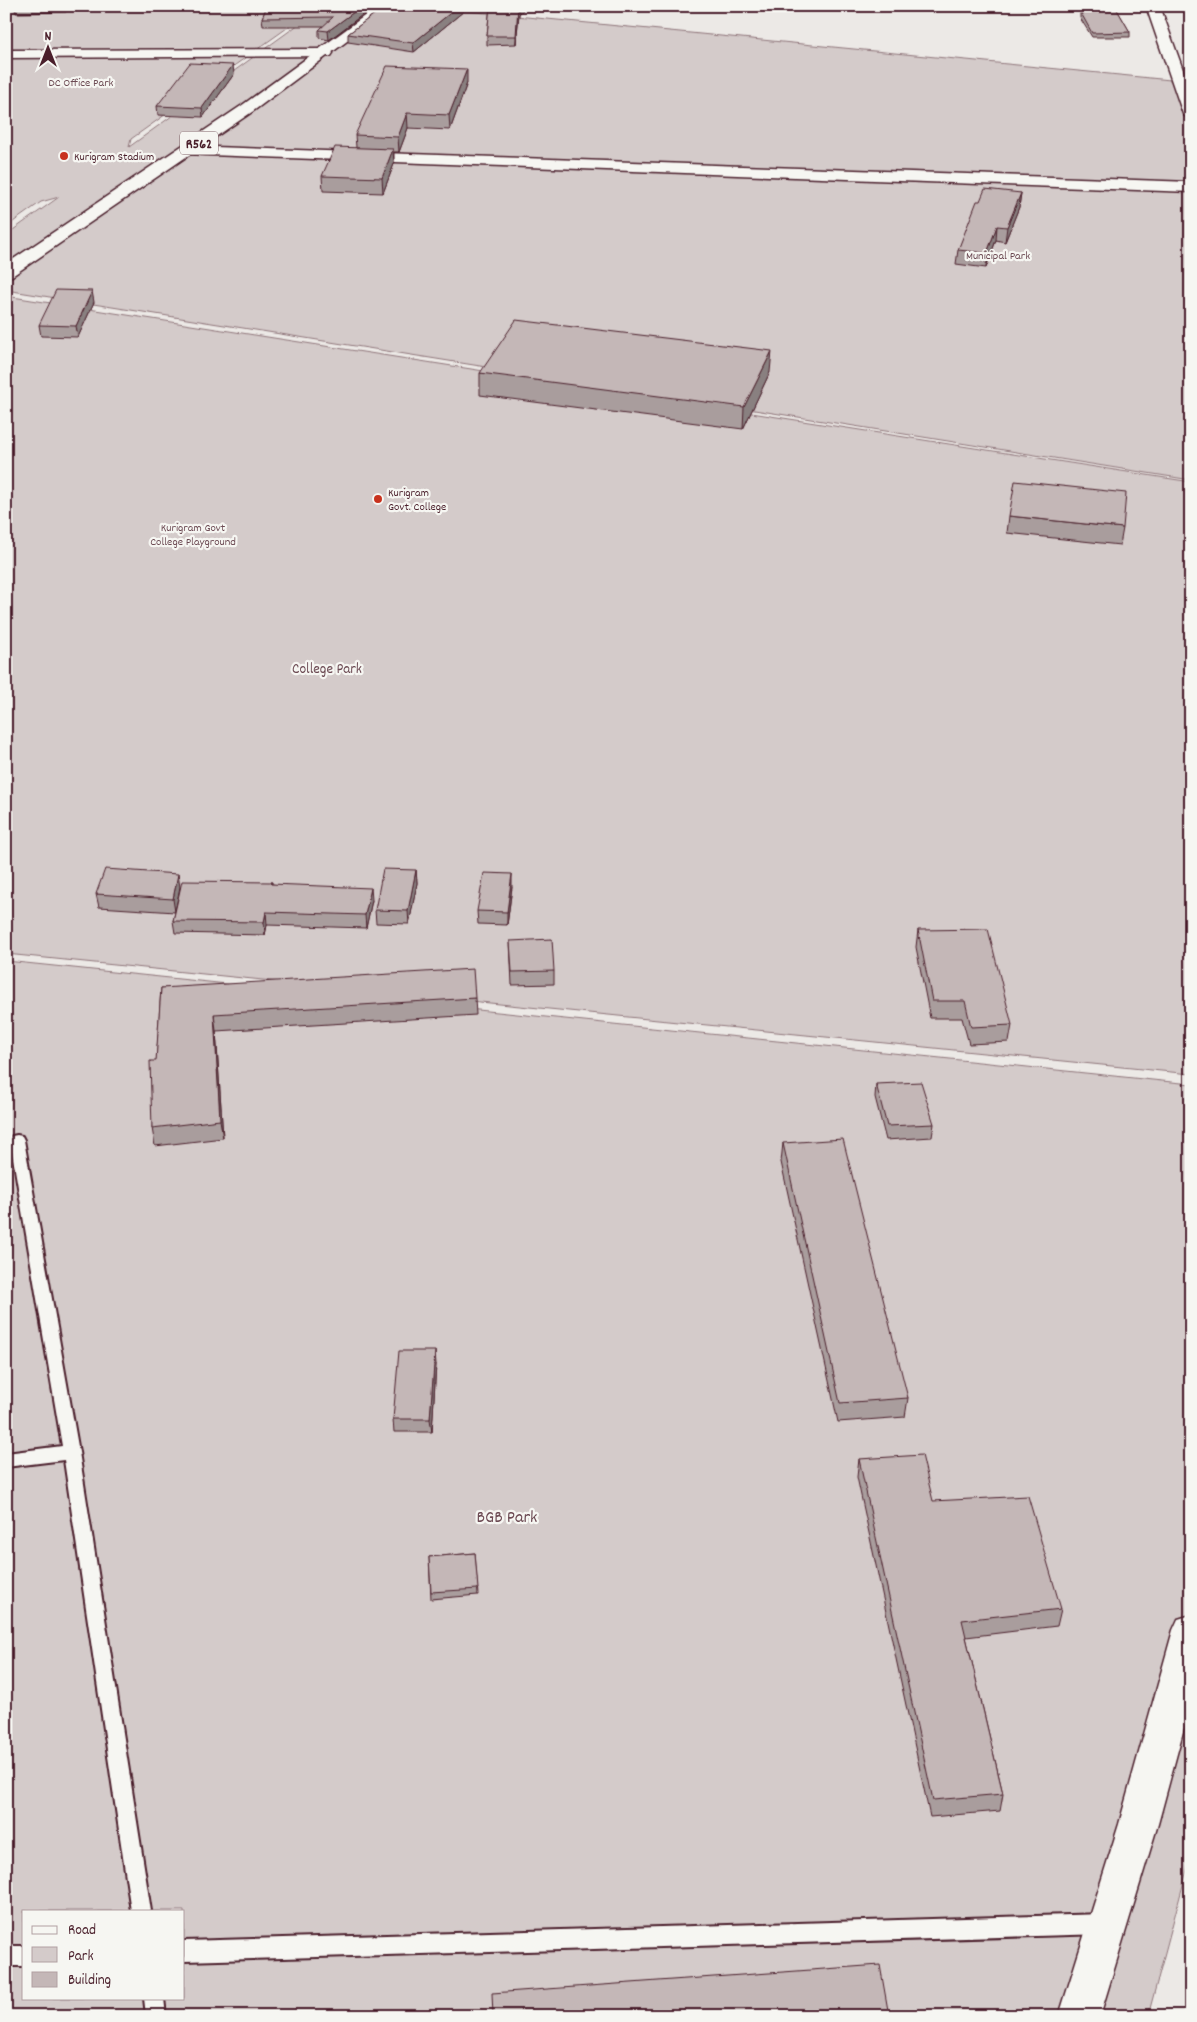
<svg xmlns="http://www.w3.org/2000/svg" width="1197" height="2022" font-family="Dekko,sans-serif">
<style>
.green{fill:#d4cbca;stroke:#8f757a;fill-rule:evenodd}
.lines{fill:none;stroke-linecap:round;stroke-linejoin:round}
.service-casing{stroke:#4a1f2b;stroke-width:4}
.tertiary-casing{stroke:#4a1f2b;stroke-width:3}
.primary-casing{stroke:#4a1f2b;stroke-width:3}
.service{fill:#f6f6f2;fill-rule:evenodd}
.tertiary{fill:#f6f6f2;fill-rule:evenodd}
.primary{fill:#f6f6f2;fill-rule:evenodd}
.wall{fill:#a99d9d;stroke:#4a1f2b}
.shaded-wall{fill:#898080;stroke:#4a1f2b}
.building{fill:#c4b7b7;stroke:#4a1f2b}
.poi-dot{fill:#c8321e;stroke:#f6f6f2;stroke-width:2}
.labels{text-anchor:middle;stroke-width:4.5;stroke-linejoin:round;paint-order:stroke}
.far-park-label{font-size:12px;fill:#6c4a53;stroke:#f6f6f2}
.far-poi-label{font-size:12px;fill:#4a1f2b;stroke:#f6f6f2;text-anchor:start}
.shield{fill:#f6f6f2;stroke:#7e6067;stroke-width:1}
.shield-label{font-size:14px;font-weight:bold;fill:#4a1f2b}
.park-label{font-size:15px;fill:#6c4a53;stroke:#f6f6f2}
.near-park-label{font-size:18px;fill:#6c4a53;stroke:#f6f6f2}
</style>
<rect width="100%" height="100%" fill="#ece9e6"/>
<filter id="ink" filterUnits="userSpaceOnUse"><feTurbulence type="fractalNoise" baseFrequency=".02" numOctaves="2"/><feDisplacementMap in="SourceGraphic" scale="10" xChannelSelector="R" yChannelSelector="G"/><feConvolveMatrix kernelMatrix="1 2 1 2 8 2 1 2 1" color-interpolation-filters="sRGB"/></filter>
<g filter="url(#ink)">
<path class="green" d="M6,6H318L131,139L129,147L324,6H414L1191,82V480L6,290V235L59,197L41,202L6,227Z
M6,296L1191,482V1074L6,954Z
M6,961L1191,1084V1855L1148,2016H6ZM24,1911H184V1998H24Z"/>
<g class="lines">
<g class="service-casing">
<path id="service" d="M17,1135L22,1136L24,1140L79,1452L151,1911H131L64,1460L6,1467V1453L62,1446L10,1140L12,1136Z
M1105,1914L1112,1917L1115,1924L1112,1931L1105,1934L184,1961V1941Z
M6,1946H24V1966H6Z
M144,1998H164L166,2016H146Z"/>
</g>
<g class="tertiary-casing">
<path id="tertiary" d="M1146,6H1160L1191,92V119L1186,117L1183,114Z
M326,49L331,50L333,53L331,56L6,58V50Z
M188,146L1191,182V192L182,154L180,151L182,148Z
M1191,1615V1702L1158,1824L1100,2016H1059L1119,1824L1173,1630L1178,1619Z"/>
</g>
<g class="primary-casing">
<path id="primary" d="M378,6H394L252,112L12,276L6,277V264L241,106Z"/>
</g>
<use href="#service" class="service"/>
<use href="#tertiary" class="tertiary"/>
<use href="#primary" class="primary"/>
</g>
<path class="wall" d="M15,6H69L66,12L16,13Z
M267,6H374L329,40L319,38V30L323,26H263L262,18Z
M385,6H470L414,52L348,42V34Z
M490,6H527L519,14L516,44L487,45V36Z
M1080,6H1115L1130,32V37H1092L1080,18Z
M234,74L203,117L158,115L157,106Z
M467,83L450,130L408,128L399,152H394V164L383,193L323,191L322,176L356,147L355,135Z
M1021,193L1019,207L1005,242L996,240L986,268L956,264L958,250L980,201Z
M94,302L78,337L41,336L39,325Z
M770,372L743,429L480,395V373Z
M1009,516L1123,528L1120,545L1007,533Z
M416,870L417,883L409,924L376,923L375,910Z
M272,882V884L372,900L366,928L267,925L265,935L175,933L173,921L175,912L99,907L96,894L180,887L176,907Z
M512,887L507,925L478,924L477,911Z
M918,930L1012,1025L1009,1042L969,1044L962,1018H930L916,947Z
M510,941L554,971V984L512,985Z
M161,988L475,998L476,1015L216,1031L223,1138L155,1146L152,1128Z
M876,1084L934,1124L932,1137L886,1140L875,1097Z
M783,1143L908,1398L905,1417L838,1422L781,1162Z
M436,1364L432,1432H394L393,1419Z
M859,1459L933,1501L1061,1609L1057,1626L966,1637L1003,1794L1000,1811L930,1817L857,1477Z
M475,1553L478,1595L431,1599L429,1557Z"/>
<path class="shaded-wall" d="M65,6H69L66,12Z
M362,6H374L329,40L328,31Z
M459,6H470L414,52L413,43Z
M518,6H527L519,14L516,44V36Z
M233,65L234,74L203,117L202,108Z
M467,69V83L450,130L449,115Z
M407,113L408,128L399,152L398,137Z
M393,149L394,164L383,193L382,178Z
M1021,193L1019,207L1005,242L1007,227Z
M997,226L996,240L986,268L987,253Z
M92,291L94,302L78,337L76,326Z
M772,351L770,372L743,429L744,407Z
M416,870L417,883L409,924L408,911Z
M178,874L180,887L175,912L173,899Z
M512,874V887L507,925V912Z
M371,888L372,900L366,928L365,915Z
M266,912L267,925L265,935L264,922Z
M214,1014L216,1031L223,1138L220,1120Z
M435,1351L436,1364L432,1432L430,1419Z"/>
<path class="building" d="M267,6H362L328,31L319,30L333,17L262,18Z
M385,6H459L413,43L348,34Z
M490,6H518L516,36H487Z
M1081,6H1115L1130,32L1092,33L1081,13Z
M190,63L233,65L202,108L157,106Z
M387,66L467,69L449,115L407,113L398,137L355,135Z
M335,147L393,149L382,178L322,176Z
M985,189L1021,193L1007,227L997,226L987,253L958,250L977,201H980Z
M56,290L92,291L76,326L39,325Z
M516,320L772,351L744,407L480,373Z
M1015,481L1126,493L1123,528L1009,516Z
M105,869L178,874L173,899L96,894Z
M383,869L416,870L408,911L375,910Z
M484,873L512,874L507,912L477,911Z
M182,881L272,882L271,884L371,888L365,915L266,912L264,922L173,921Z
M988,929L1012,1025L971,1027L965,1001H932L918,930Z
M552,939L554,971L512,972L510,941Z
M473,969L475,998L214,1014L220,1120L152,1128L150,1061H156L161,988Z
M921,1082L934,1124L887,1126L876,1084Z
M843,1139L908,1398L840,1403L783,1143Z
M399,1351H435L430,1419H393Z
M922,1455L933,1501L1028,1496L1061,1609L962,1620L1003,1794L933,1800L859,1459Z
M475,1553L478,1589L431,1592L429,1557Z
M880,1965L889,2016H493L492,1993Z"/>
</g>
<g class="poi-dot">
<circle cx="64" cy="156" r="5"/>
<circle cx="378" cy="499" r="5"/>
</g>
<g class="labels">
<g class="far-park-label">
<text x="81" y="86">DC Office Park</text>
<text x="998" y="259">Municipal Park</text>
<text x="193" y="531">Kurigram Govt<tspan x="193" dy="14">College Playground</tspan></text>
</g>
<g class="far-poi-label">
<text x="74" y="160">Kurigram Stadium</text>
<text x="388" y="496">Kurigram<tspan x="388" dy="14">Govt. College</tspan></text>
</g>
<rect class="shield" x="180" y="131.5" width="38" height="23" rx="4"/>
<g class="shield-label">
<text x="199" y="148">R562</text>
</g>
<g class="park-label">
<text x="327" y="673">College Park</text>
</g>
<g class="near-park-label">
<text x="507" y="1522">BGB Park</text>
</g>
</g>
<rect width="1197" height="2022" fill="none" stroke="#f6f6f2" stroke-width="25"/>
<rect x="12" y="12" width="1172" height="1997" fill="none" stroke="#4a1f2b" stroke-width="2" filter="url(#ink)"/>
<rect x="22" y="1910" width="162" height="90" fill="#f6f6f2" stroke="#b1a0a2"/>
<rect x="32" y="1926" width="25" height="8" fill="#f6f6f2" stroke="#b1a0a2"/>
<text x="68" y="1934" font-size="15" fill="#4a1f2b">Road</text>
<rect x="32" y="1947" width="25" height="15" fill="#d4cbca" stroke="#b1a0a2"/>
<text x="68" y="1960" font-size="15" fill="#4a1f2b">Park</text>
<rect x="32" y="1972" width="25" height="15" fill="#c4b7b7" stroke="#b1a0a2"/>
<text x="68" y="1984" font-size="15" fill="#4a1f2b">Building</text>
<g transform="translate(48 48)" stroke="#f6f6f2" stroke-width="4" paint-order="stroke">
<path d="M0-4L9 19L0 12L-9 19Z" fill="#4a1f2b"/>
<text y="-8" font-size="14" font-weight="bold" text-anchor="middle" fill="#4a1f2b">N</text>
</g>
</svg>
